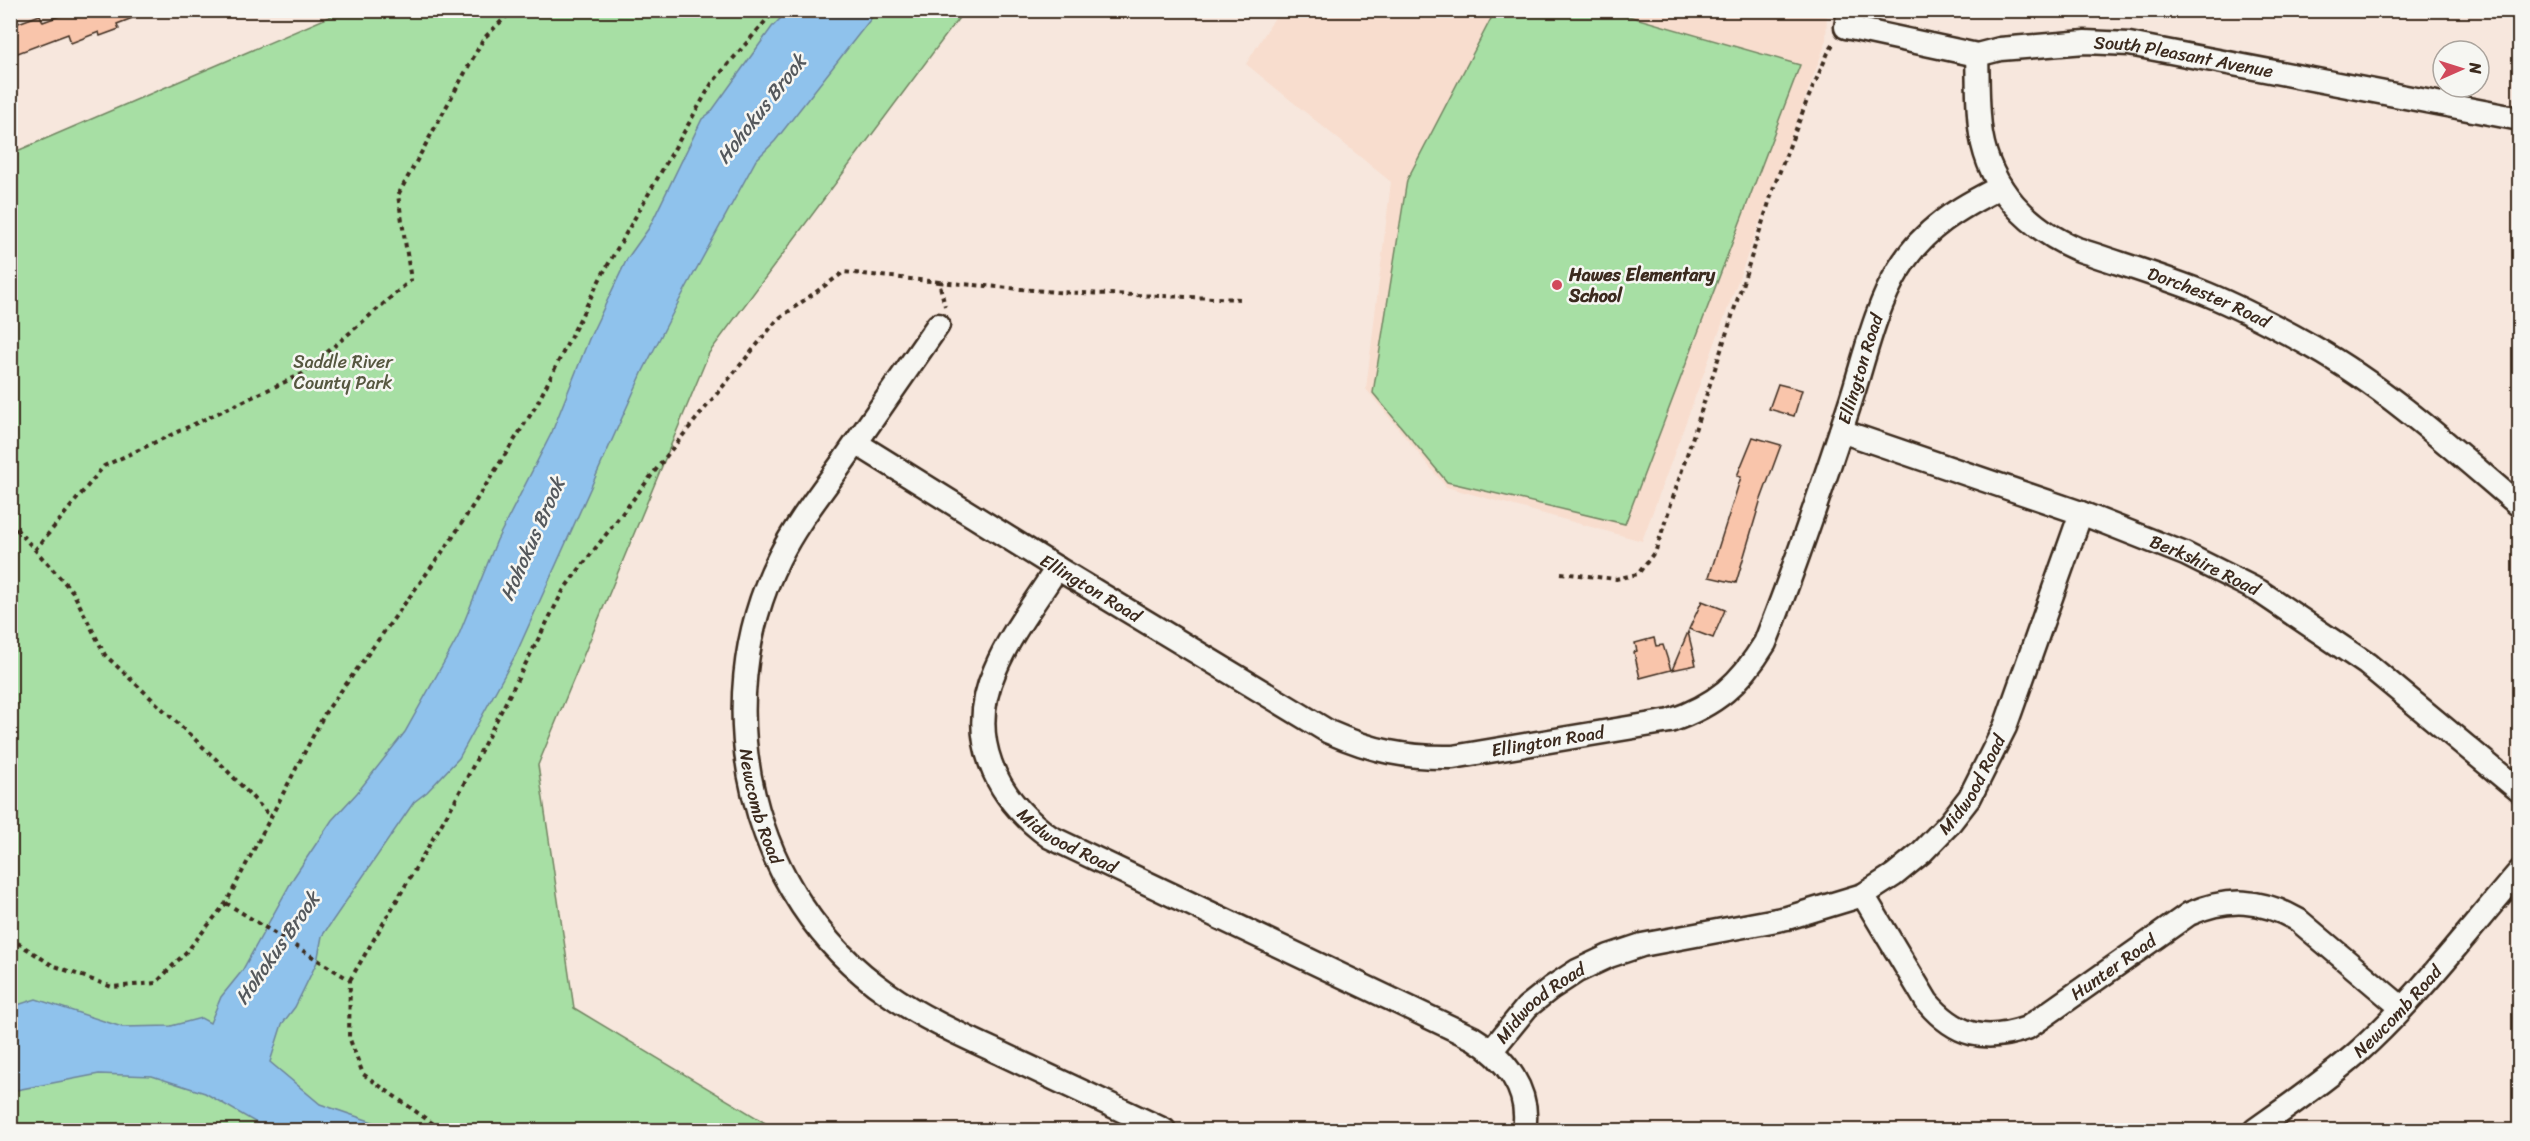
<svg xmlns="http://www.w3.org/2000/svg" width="2530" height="1141" font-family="Sriracha,sans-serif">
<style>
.built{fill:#f8ddce}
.green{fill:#a7dfa4;stroke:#718461;stroke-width:1.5}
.water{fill:#8fc2ec;stroke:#6d859a;stroke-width:1.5}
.building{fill:#f9c5ab;stroke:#3b2a1e;stroke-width:1.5}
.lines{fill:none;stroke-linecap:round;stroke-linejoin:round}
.minor-casing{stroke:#3b2a1e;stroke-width:27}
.path{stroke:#3b2a1e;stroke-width:4;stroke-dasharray:4.5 4.5;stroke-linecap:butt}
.minor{stroke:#f6f6f2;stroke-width:22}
.poi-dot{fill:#d1495b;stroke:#f6f6f2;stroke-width:2}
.labels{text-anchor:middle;stroke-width:5;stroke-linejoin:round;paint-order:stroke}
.street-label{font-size:18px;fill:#3b2a1e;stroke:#f6f6f2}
.poi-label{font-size:18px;font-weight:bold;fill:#3b2a1e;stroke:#f6f6f2;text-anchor:start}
.park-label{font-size:18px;fill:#565740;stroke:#f6f6f2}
.water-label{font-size:20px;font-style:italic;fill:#54585c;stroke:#f6f6f2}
</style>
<rect width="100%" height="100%" fill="#f7e7dd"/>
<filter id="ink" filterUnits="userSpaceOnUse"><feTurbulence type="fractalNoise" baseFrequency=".0167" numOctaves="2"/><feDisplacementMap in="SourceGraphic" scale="12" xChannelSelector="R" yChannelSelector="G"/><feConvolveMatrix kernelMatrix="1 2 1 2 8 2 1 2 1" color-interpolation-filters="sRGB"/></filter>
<g filter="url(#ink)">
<path class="built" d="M1279,11H1827L1826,42L1642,541L1446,487L1366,389L1391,182L1246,64Z"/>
<path class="green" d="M343,11H964L709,353L538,765L574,1008L777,1130H11L10,154Z
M1495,11H1621V14L1800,65L1625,524L1447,482L1373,393L1407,180Z"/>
<path class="water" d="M788,11H877L775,141L756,160L680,299L643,371L516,654L459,758L427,792L414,802L322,936L317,962L295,1007L282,1024L270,1062L320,1104L396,1130H269L205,1093L152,1076L99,1074L11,1091V1007L36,999L122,1027L171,1026L201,1018L210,1023L221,997L242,971L294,877L332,820L357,793L405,732L458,637L497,540L552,432L589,339L627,259L649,228L702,119L711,112L772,27Z"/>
<path class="building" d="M76,10L148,12L117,24L119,29L100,36L99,32L71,43L68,34L10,56V26L40,15L43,22Z
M1778,384L1802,390L1794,416L1769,409Z
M1753,437L1781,445L1760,502L1736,583L1709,577L1741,477L1737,476Z
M1702,601L1725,610L1713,638L1689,629Z
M1688,632L1696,665L1672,670Z
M1654,638L1656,646L1663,645L1671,670L1640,678L1634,652L1637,651L1635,643Z"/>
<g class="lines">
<g class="minor-casing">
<g id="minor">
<path id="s1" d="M1849,10L1846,27L1977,55L2000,49L2085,42L2129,44L2520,119"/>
<path id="s2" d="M1977,55C1978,81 1977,108 1981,134C1990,189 2028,228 2077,249C2120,264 2165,277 2207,294C2243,309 2279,328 2313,347C2389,390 2454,450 2520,506"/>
<path id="s3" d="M938,325C906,371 874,417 842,463C820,494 796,524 779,558C705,706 750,898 887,993C922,1018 963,1036 1002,1054C1056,1079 1110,1105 1164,1130"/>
<path id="s4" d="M1841,431L2081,513L2185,554L2259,591L2367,664L2520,791"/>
<path id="s5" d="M856,443L1057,568L1329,732C1372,751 1406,758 1453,757L1670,721C1716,705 1740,684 1765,643C1796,566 1823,485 1849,406C1864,361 1874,310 1899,269C1923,229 1960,207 2001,187"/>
<path id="s6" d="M1057,568C1036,601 1010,634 995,670C966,736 994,797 1050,837L1473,1038C1505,1058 1531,1090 1524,1130"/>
<path id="s7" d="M1863,895L1927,1002C1956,1036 1985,1043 2027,1028L2189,914C2228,897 2261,899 2298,920L2402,1008"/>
<path id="s8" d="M1492,1050L1527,1007L1551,988L1577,971L1609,956L1642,945L1787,918L1863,895L1894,875L1921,853L1949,824L1970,797L2005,727L2081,513"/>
<path id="s9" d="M2255,1130C2290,1105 2325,1081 2357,1053C2417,999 2467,932 2520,871"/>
</g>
</g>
<path class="path" d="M939,282L1056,292L1241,299
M10,522L73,592L105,655L220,763L271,817
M35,550L104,466L302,374L411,280L398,195L484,38L513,10
M1561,573L1616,579L1638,574L1656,550L1775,184L1806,103L1828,53L1835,42
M226,903L350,980L349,1037L363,1074L442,1130
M10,938L52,965L112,987L156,983L188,950L226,903L325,713L451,540L536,406L601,277L712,83L775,10
M350,980L455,801L564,589L675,445L778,319L844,272L939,282L945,306"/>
<use href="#minor" class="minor"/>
</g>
</g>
<circle class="poi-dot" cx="1557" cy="285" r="6"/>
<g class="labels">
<g class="street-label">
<text dy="6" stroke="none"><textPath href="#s1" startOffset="360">South Pleasant Avenue</textPath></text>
<text dy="6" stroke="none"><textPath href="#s2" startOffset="376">Dorchester Road</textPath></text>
<text dy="6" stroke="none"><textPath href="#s5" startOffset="1318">Ellington Road</textPath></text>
<text dy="6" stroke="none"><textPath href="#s4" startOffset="388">Berkshire Road</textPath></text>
<text dy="6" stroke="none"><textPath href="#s5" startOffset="276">Ellington Road</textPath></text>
<text dy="6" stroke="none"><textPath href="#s5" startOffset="778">Ellington Road</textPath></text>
<text dy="6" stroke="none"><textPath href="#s8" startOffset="572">Midwood Road</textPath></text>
<text dy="6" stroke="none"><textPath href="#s3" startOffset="538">Newcomb Road</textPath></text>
<text dy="6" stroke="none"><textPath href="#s6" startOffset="328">Midwood Road</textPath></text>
<text dy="6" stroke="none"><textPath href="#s7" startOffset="342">Hunter Road</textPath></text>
<text dy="6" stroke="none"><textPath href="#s8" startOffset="68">Midwood Road</textPath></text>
<text dy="6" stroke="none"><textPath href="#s9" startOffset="186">Newcomb Road</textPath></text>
</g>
<g class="poi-label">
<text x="1569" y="281">Hawes Elementary<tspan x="1569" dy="21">School</tspan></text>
</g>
<g class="park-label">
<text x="343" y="368">Saddle River<tspan x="343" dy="21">County Park</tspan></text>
</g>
<g class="water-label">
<text transform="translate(761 109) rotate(-52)" y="7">Hohokus Brook</text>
<text transform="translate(532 539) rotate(-66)" y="7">Hohokus Brook</text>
<text transform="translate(277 948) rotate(-55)" y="7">Hohokus Brook</text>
</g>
</g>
<rect width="2530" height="1141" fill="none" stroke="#f6f6f2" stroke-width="36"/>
<rect x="18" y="18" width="2494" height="1105" fill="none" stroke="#3b2a1e" stroke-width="2" filter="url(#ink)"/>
<g transform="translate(2461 69) rotate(87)"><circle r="28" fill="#f6f6f2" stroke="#aba49d" stroke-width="1.5"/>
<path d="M0-4.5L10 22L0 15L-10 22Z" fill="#d1495b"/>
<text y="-9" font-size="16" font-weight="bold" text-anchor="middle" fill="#3b2a1e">N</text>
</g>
</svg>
